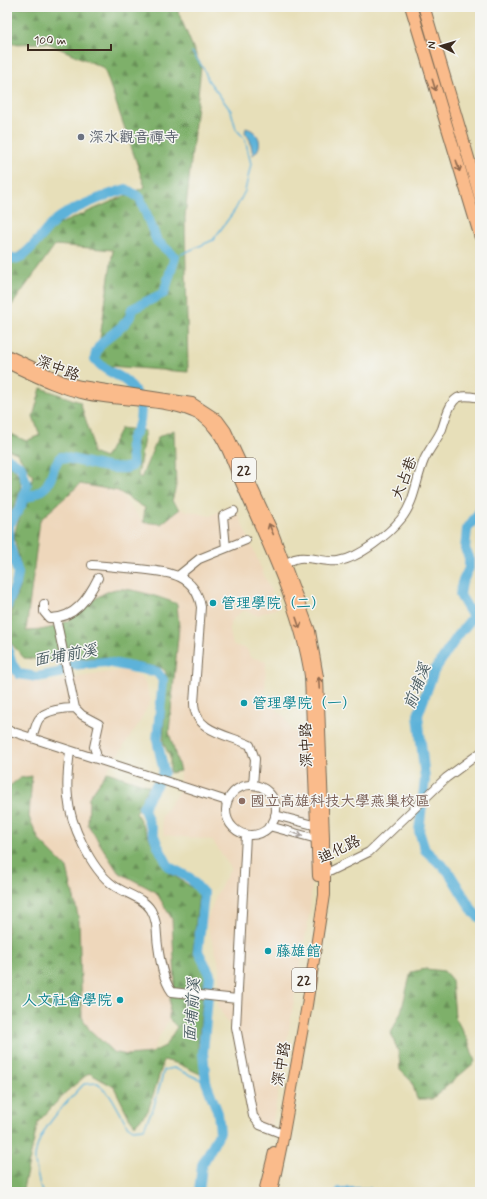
<svg xmlns="http://www.w3.org/2000/svg" width="487" height="1199" font-family="Mynerve,'LXGW WenKai TC',sans-serif">
<style>
.built{fill:#eed7bb}
.forest{fill:url(#forest-firs);stroke:#5c6d44}
.water{fill:#5db2d9;stroke:#4c6e7c}
.lines{fill:none;stroke-linecap:round;stroke-linejoin:round}
.stream{stroke:#5db2d9;stroke-width:1.5}
.river{stroke:#5db2d9;stroke-width:10}
.minor-casing{stroke:#776954;stroke-width:10}
.major-casing{stroke:#776954;stroke-width:12}
.highway-casing{stroke:#776954;stroke-width:13}
.minor{stroke:#fff;stroke-width:8}
.major{stroke:#fabb8b;stroke-width:10}
.highway{stroke:#fabb8b;stroke-width:11}
.oneway{stroke:#916b4f}
.oneway2{stroke:#a79f9a}
.worship-dot{fill:#6b7280;stroke:#f6f6f2;stroke-width:1.5}
.culture-dot{fill:#0f9aa8;stroke:#f6f6f2;stroke-width:1.5}
.education-dot{fill:#8d6e63;stroke:#f6f6f2;stroke-width:1.5}
.labels{text-anchor:middle;stroke-width:3;stroke-linejoin:round;paint-order:stroke}
.shield{fill:#f6f6f2;stroke:#73675e;stroke-width:1}
.shield-label{font-size:14px;font-weight:bold;fill:#3b2a1e}
.worship-label{font-size:15px;fill:#5b616d;stroke:#f6f6f2;text-anchor:start}
.street-label{font-size:15px;fill:#3b2a1e;stroke:#f6f6f2}
.culture-label{font-size:15px;fill:#0d838f;stroke:#f6f6f2;text-anchor:start}
.education-label{font-size:15px;fill:#785e54;stroke:#f6f6f2;text-anchor:start}
.water-label{font-size:16px;font-style:italic;fill:#475a5f;stroke:#f6f6f2}
</style>
<defs>
<pattern id="forest-firs" width="22" height="20" patternUnits="userSpaceOnUse"><rect width="22" height="20" fill="#7eb06b"/><path d="M5 1l3.5 6h-7zM16 11l3.5 6h-7z" fill="#688f57"/></pattern>
</defs>
<rect width="100%" height="100%" fill="#f6f6f2"/>
<filter id="ink" filterUnits="userSpaceOnUse"><feTurbulence type="fractalNoise" baseFrequency=".025" numOctaves="2"/><feDisplacementMap in="SourceGraphic" scale="8" xChannelSelector="R" yChannelSelector="G"/><feConvolveMatrix kernelMatrix="1 2 1 2 8 2 1 2 1" color-interpolation-filters="sRGB"/></filter>
<filter id="wash" filterUnits="userSpaceOnUse"><feTurbulence type="fractalNoise" baseFrequency=".012" numOctaves="4" result="noise"/><feDisplacementMap in="SourceGraphic" scale="16" xChannelSelector="R" yChannelSelector="G"/><feGaussianBlur stdDeviation="0.9" result="paint"/><feColorMatrix in="noise" values="0 0 0 0 0 0 0 0 0 0 0 0 0 0 0 0 0 1.4 0 .05"/><feComposite in="paint" operator="in"/></filter>
<g filter="url(#wash)">
<rect width="100%" height="100%" fill="#e7dfb9"/>
<path class="built" d="M79,484L118,491L143,522L161,524L180,509L210,516L234,504L278,608L257,615L243,610L230,622V631L233,645L247,649L250,657L266,661L265,698L286,718L292,732L309,731L314,859L310,910L271,1132L252,1125L233,1030L218,1007L220,966L206,922L217,893L231,868L212,840L164,835L161,817L179,791L180,771L169,732L179,627L177,602L153,594L92,599L68,621L52,627L26,632L40,520Z
M7,667L16,679L42,683L124,670L143,678L151,700L138,725L89,797L118,872L156,892L172,919L175,981L170,999L169,1019L151,1053L127,1055L113,1052L89,1029L82,1017L67,868L39,840L29,817L20,778L7,788Z"/>
<path class="forest" d="M7,7H178L177,9L201,67L185,217L188,372L96,365L113,250L55,245L7,312V261L55,226L145,187L104,68L47,43L7,44Z
M41,388L80,402L91,436L92,453L105,458L121,428L145,431L138,476L141,478L158,437L174,430L176,486L172,501L180,509L161,524L143,522L145,508L118,491L80,484L40,520L26,631C39,631 56,628 67,621C84,611 91,597 112,590C125,585 163,598 177,604L179,627L169,732L180,771L170,773V757L163,742L166,672L162,668L106,658H74L54,661L24,658L11,643L10,627L12,607L20,588L22,574L14,536L17,524L26,503L33,476L17,453L7,449V432L26,441L40,435L33,417Z
M7,464C31,477 18,501 7,518Z
M107,772L149,786L136,813L167,871L199,892L193,950L206,973L198,1045L202,1075L179,1064L164,1060L148,1111L135,1125L129,1117L114,1087L89,1073L66,1092L38,1122L23,1189L20,1192H7V788L20,778L32,776L29,817L39,840L67,868L79,920L82,1017L89,1029L113,1052L127,1055L151,1053L165,1046L177,1027L169,1019L170,999L175,981L172,919L156,892L118,872L88,825L89,797Z
M426,969L444,971L452,980L455,1017L469,1043L475,1062L432,1099H417L412,1082L400,1070L399,1054L391,1033L401,1012L411,972Z"/>
<path class="water" d="M246,128C259,131 265,146 253,155L250,140L245,132Z"/>
<g class="lines">
<path class="stream" d="M175,257L213,240L235,210L245,191L251,164L245,139L236,129L231,111L208,80L204,69L192,52
M42,1192C39,1182 36,1172 35,1161C34,1133 66,1103 84,1084L98,1083L112,1098L127,1125L133,1129L144,1128L154,1106L164,1070L174,1068L206,1082"/>
<path class="river" d="M7,257L18,259C32,250 42,234 54,222C66,210 109,194 126,189L140,198L157,241L175,257L164,293L132,309C131,311 131,316 129,318C120,333 95,340 95,359C106,373 115,372 127,382C140,393 144,412 138,427C136,432 132,436 131,441C130,449 133,457 132,466C117,474 78,459 61,457C51,468 54,475 47,485C42,492 30,496 23,499
M7,458L21,467L27,485L21,506L9,525V544L18,573L16,584L7,606
M480,511L467,529L465,549L469,557V568L462,583L460,595L473,617L459,634L434,671L418,715L425,779L419,831L425,850L448,871L474,913L480,918
M7,647L12,664L19,674L37,677L59,673L71,665L106,662L157,672L163,680L157,740L164,772L143,807L158,846L169,867L190,878L204,894L198,951L210,974L203,1053L206,1082L218,1113L220,1132L202,1165L199,1192
M340,1192H368"/>
</g>
</g>
<g filter="url(#ink)">
<g class="lines">
<g class="minor-casing">
<path id="minor" d="M226,548L223,516L234,511
M92,565C108,566 123,568 139,569C167,572 195,573 201,607L194,703C194,732 229,735 250,745L255,759L253,785
M283,568C297,548 320,564 339,561C359,558 389,534 401,519C415,502 416,479 424,460C429,449 437,440 442,429C445,420 449,404 456,399C462,394 473,397 480,398
M178,576L199,559L246,540
M44,604V612L49,618C75,619 88,598 98,578
M56,618L75,708L82,715L99,724L94,747L96,753
M7,730L227,801
M33,734C35,730 36,723 39,719C45,710 64,708 75,708
M70,751C68,767 66,782 68,797C70,824 91,869 113,885C125,894 143,897 151,910C158,922 156,933 158,946C160,960 163,980 172,992L237,999
M226 810a25 25 0 1 1 50 0a25 25 0 1 1-50 0Z
M275,815L317,826L319,828
M269,826L317,839L320,836
M246,835L236,1027L253,1116L260,1125L278,1132
M319,875L324,874L369,852L446,778L480,753"/>
</g>
<g class="major-casing">
<path id="major" d="M7,355L64,382L81,386L192,403L218,420L226,431L272,530L310,631L318,677L324,837V895L307,1005L282,1144L272,1192
M7,363C33,375 57,388 86,394C118,401 164,399 193,412C201,415 209,421 214,428C227,443 234,467 242,485C268,545 301,612 310,676L318,876
M264,1192L274,1152"/>
</g>
<g class="highway-casing">
<path id="highway" d="M411,7L480,236
M424,7L480,197"/>
</g>
<use href="#minor" class="minor"/>
<use href="#major" class="major"/>
<use href="#highway" class="highway"/>
</g>
<defs><path id="oneway-shaft" d="M-6 0H5M1.5-3L5.5 0L1.5 3" fill="none" stroke-width="1.6" stroke-linecap="round" stroke-linejoin="round"/></defs>
<g class="oneway">
<use href="#oneway-shaft" transform="translate(434 85) rotate(73)"/>
<use href="#oneway-shaft" transform="translate(458 166) rotate(73)"/>
<use href="#oneway-shaft" transform="translate(271 529) rotate(-113)"/>
<use href="#oneway-shaft" transform="translate(298 623) rotate(71)"/>
<use href="#oneway-shaft" transform="translate(319 683) rotate(-93)"/>
</g>
<use class="oneway2" href="#oneway-shaft" transform="translate(297 834) rotate(16)"/>
</g>
<circle class="worship-dot" cx="81" cy="137" r="4"/>
<g class="culture-dot">
<circle cx="213" cy="603" r="4"/>
<circle cx="244" cy="703" r="4"/>
<circle cx="268" cy="951" r="4"/>
<circle cx="120" cy="1000" r="4"/>
</g>
<circle class="education-dot" cx="242" cy="801" r="4"/>
<g class="labels">
<g class="shield">
<rect x="232" y="458" width="24" height="24" rx="3"/>
<rect x="292" y="968" width="24" height="24" rx="3"/>
</g>
<g class="shield-label">
<text x="244" y="475">22</text>
<text x="304" y="985">22</text>
</g>
<g class="worship-label">
<text x="89" y="142">深水觀音禪寺</text>
</g>
<g class="street-label">
<text transform="translate(58 368) rotate(21)" y="5">深中路</text>
<text transform="translate(404 478) rotate(-69)" y="5">大占巷</text>
<text transform="translate(306 745) rotate(-92)" y="5">深中路</text>
<text transform="translate(339 849) rotate(-26)" y="5">迪化路</text>
<text transform="translate(281 1064) rotate(-80)" y="5">深中路</text>
</g>
<g class="culture-label">
<text x="221" y="608">管理學院（二）</text>
<text x="252" y="708">管理學院（一）</text>
<text x="276" y="956">藤雄館</text>
<text x="112" y="1005" text-anchor="end">人文社會學院</text>
</g>
<g class="education-label">
<text x="250" y="806">國立高雄科技大學燕巢校區</text>
</g>
<g class="water-label">
<text transform="translate(65 654) rotate(-10)" y="6">面埔前溪</text>
<text transform="translate(416 686) rotate(-69)" y="6">前埔溪</text>
<text transform="translate(191 1010) rotate(-86)" y="6">面埔前溪</text>
</g>
</g>
<rect width="487" height="1199" fill="none" stroke="#f6f6f2" stroke-width="24"/>
<g transform="translate(441 46) rotate(275)" stroke="#f6f6f2" stroke-width="3" paint-order="stroke">
<path d="M0-3L7 15L0 10L-7 15Z" fill="#3b2a1e"/>
<text y="-6" font-size="11" font-weight="bold" text-anchor="middle" fill="#3b2a1e">N</text>
</g>
<path d="M28 44v6h83v-6" fill="none" stroke="#3b2a1e" stroke-width="2"/>
<text x="34" y="44" font-size="12" fill="#3b2a1e" stroke="#f6f6f2" stroke-width="3" paint-order="stroke">100 m</text>
</svg>
